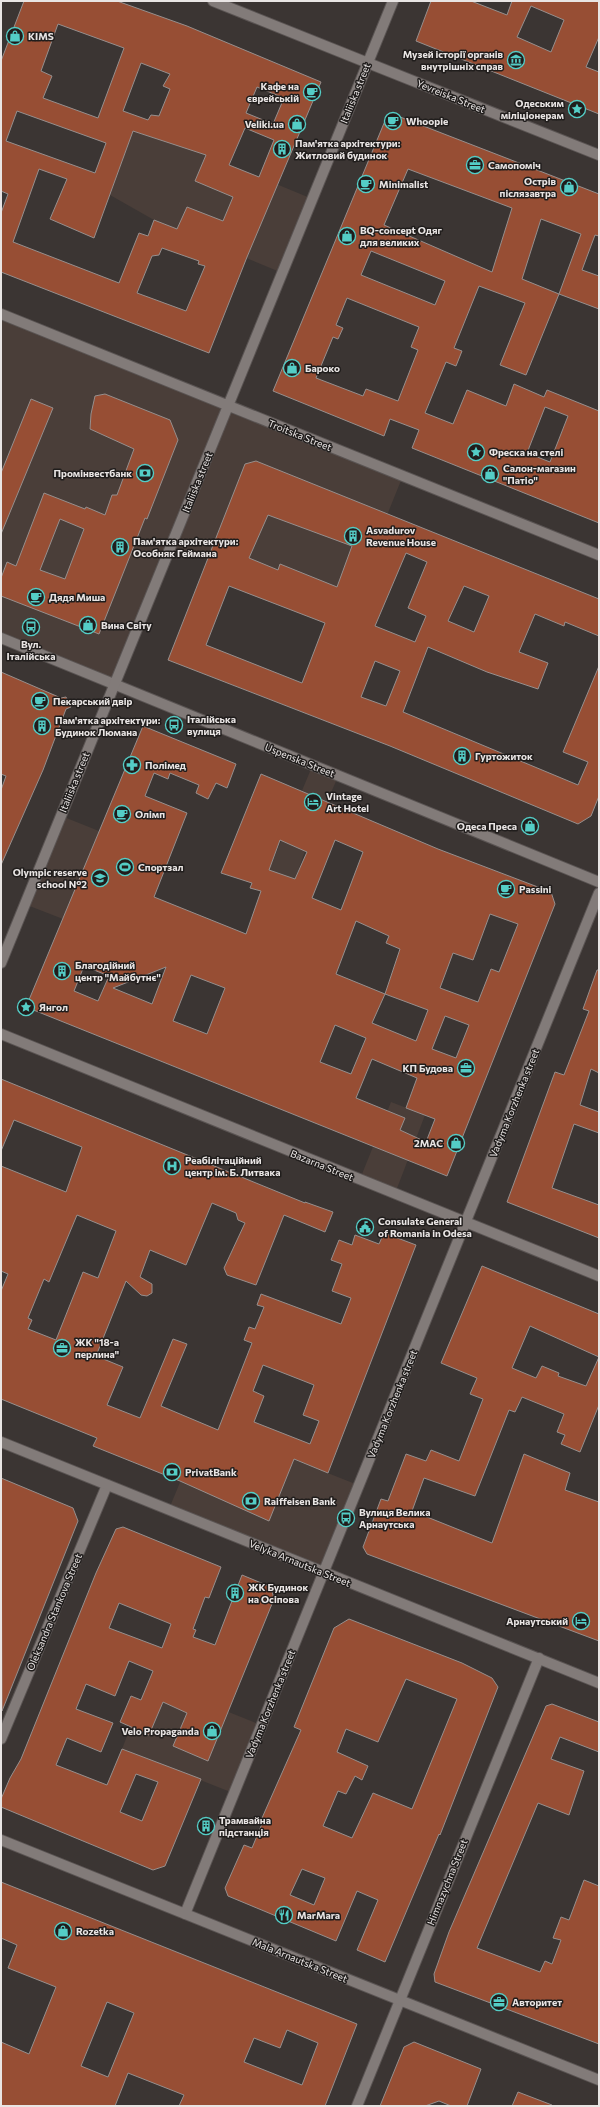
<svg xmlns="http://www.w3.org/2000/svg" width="600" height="2107" font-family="Commissioner,sans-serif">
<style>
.built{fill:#4a3e39}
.building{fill:#974e34;stroke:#968f8d;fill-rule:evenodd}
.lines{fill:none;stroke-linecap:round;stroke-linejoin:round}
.minor-casing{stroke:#5a5453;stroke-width:12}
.tertiary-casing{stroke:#5a5453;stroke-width:12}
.secondary-casing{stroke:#5a5453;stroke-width:12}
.minor{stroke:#827b79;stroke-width:10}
.tertiary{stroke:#827b79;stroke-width:10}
.secondary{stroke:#827b79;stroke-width:10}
.labels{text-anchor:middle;stroke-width:3;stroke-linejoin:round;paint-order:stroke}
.poi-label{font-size:10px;font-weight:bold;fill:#e9e5e4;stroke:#201d1c;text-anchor:start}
.street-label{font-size:10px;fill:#e9e5e4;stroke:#201d1c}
</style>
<rect width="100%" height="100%" fill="#3b3533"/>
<path class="built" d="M133,131L206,155L310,198L280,272L154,220L110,195Z
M1,316L225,407L111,686L1,641Z
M228,412L402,478L348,612L172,547Z
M311,769L337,779L305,851L273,943L269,870Z
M64,817L169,859L154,897L63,919L27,905Z
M391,1102L425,1115L396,1191L360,1179Z
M204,1424L363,1487L328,1573L169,1509Z
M149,1680L261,1725L233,1793L122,1749Z"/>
<path class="building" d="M24,1H117L187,26L321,82L247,257L209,353L1,272V213L8,194L1,191V61ZM58,24L124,48L98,118L43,98L52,76L41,71ZM141,63L170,74L163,86L170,89L159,116L151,115L148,120L123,111ZM257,87L284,98L273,124L246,113ZM17,111L106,143L95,173L6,141ZM245,128L274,140L259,177L229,165ZM133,131L206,155L195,181L233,197L223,221L187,207L177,229L154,220L148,236L139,233L119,283L13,242L39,169L67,179L50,219L94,238ZM162,248L199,261L198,264L205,266L186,311L137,293L152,256L159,255Z
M431,1H471L507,15L512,1H599V37L586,67L599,72V114L416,41ZM531,6L564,20L551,52L517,37Z
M395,115L599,194V236L595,235L582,270L599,276V309L559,294L526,375L500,365L525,303L479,286L454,348L462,351L456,366L446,362L425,413L453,424L467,390L506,406L514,384L544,397L547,390L599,411V523L412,448L419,430L390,419L384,436L273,391L387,116ZM408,169L512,208L492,272L384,225ZM541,219L581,234L559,294L522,279ZM371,251L445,281L435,305L361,275ZM347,298L419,327L411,347L418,350L398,401L366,389L363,396L316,378L333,337L338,339L343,328L336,325ZM545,407L568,416L550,462L527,453Z
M105,394L170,420L178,440L147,519L145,518L99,634L1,596V578L7,562L16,566L44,493L85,509L86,507L105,515L112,495H117L134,449L90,429L91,414L95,396ZM60,519L84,529L65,579L40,570Z
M31,399L53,408L1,534V473Z
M256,461L599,599V636L565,622L564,626L535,614L519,652L548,663L538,689L487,672L428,647L403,712L578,785L588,762L563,752L599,666V796L591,816L578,824L390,746L168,660L245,464ZM268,515L352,546L337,587L280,564L278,570L249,558ZM406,553L427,562L408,608L426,616L415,642L375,626ZM229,586L325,623L302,683L206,645ZM464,586L489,596L474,632L448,621ZM375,661L400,671L386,706L361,697Z
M1,672L61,698L66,697L71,707L66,709L43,770L1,865V790L6,776L1,774Z
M143,726L236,764L227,788L216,783L208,799L196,793L199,785L170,773L168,779L154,773L145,796L187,813L154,897L246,934L261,891L250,888L252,883L221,873L261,774L438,849L551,892L555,904L447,1176L26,1007ZM280,840L307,852L295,879L269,870ZM335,840L363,852L341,910L312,898ZM490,914L518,924L499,972L491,969L478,1002L440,988L453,953L473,960ZM356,921L389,936L386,943L400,949L385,994L336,974ZM84,966L109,976L98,1001L74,991ZM166,967L152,1004L113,988ZM191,975L225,988L207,1034L173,1021ZM385,994L428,1010L416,1041L372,1023ZM445,1016L469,1025L456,1058L432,1049ZM335,1025L366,1038L351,1074L320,1062ZM372,1059L417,1078L406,1108L435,1119L426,1142L400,1130L405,1118L356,1098Z
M597,970H599V1073L591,1069L580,1105L599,1112V1133L574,1124L552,1188L599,1205V1238L507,1202L555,1072L564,1075L589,1011L583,1009Z
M1,1079L305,1203V1202L333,1212L325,1232L284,1215L256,1285L227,1275L224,1268L245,1223L238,1220L236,1213L212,1203L186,1265L150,1250L140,1277L152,1284V1293L147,1296L141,1295L126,1281L96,1356L123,1367L107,1405L140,1418L173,1339L187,1344L161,1406L218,1430L252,1343L244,1340L249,1327L255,1329L264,1307L257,1305L261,1294L341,1324L351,1298L332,1291L342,1264L331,1260L339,1240L352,1245L355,1235L379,1244L384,1233L416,1245L328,1473L294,1459L269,1521L180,1481L93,1446L97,1438L1,1399V1291L8,1274L1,1271V1166L66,1192L82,1147L14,1120L1,1151ZM77,1215L116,1231L98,1278L83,1272L56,1340L28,1329L32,1320L28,1318L44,1279L49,1282ZM263,1365L314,1385L303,1415L319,1421L310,1444L254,1422L264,1396L253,1391Z
M482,1266L599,1314V1405L580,1452L561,1444L565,1435L557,1432L564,1414L522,1397L515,1412L509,1410L475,1496L424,1478L412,1511L492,1543L524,1454L570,1473L565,1490L599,1502V1641L367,1554L363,1547L381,1499L388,1501L406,1454L426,1461L431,1450L459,1461L483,1399L470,1394L477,1378L441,1363ZM530,1326L599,1357L586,1386L558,1376L559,1373L542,1366L536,1378L512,1368Z
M1,1478L73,1508L78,1521L2,1711Z
M123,1527L221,1567L209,1598L205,1597L193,1629L196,1630L193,1637L215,1645L242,1575L271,1587L274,1599L208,1761L173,1746L187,1713L163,1702L149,1735L120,1722L131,1696L141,1700L153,1671L129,1661L115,1696L86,1684L76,1709L113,1723L101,1752L67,1738L56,1765L107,1785L122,1749L201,1779L165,1866L153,1870L1,1807V1799L10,1778L21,1759L96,1573L116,1529ZM119,1603L171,1624L162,1648L109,1628ZM136,1774L158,1782L142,1821L120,1812Z
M349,1619L462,1663L492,1678L498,1687L440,1835L439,1834L385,1962L357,1950L378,1900L357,1891L336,1941L228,1896L225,1888L244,1845L252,1848L264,1819L262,1818L301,1730L294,1727L334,1628ZM406,1679L457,1699L412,1809L373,1793L352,1838L323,1826L338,1791L346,1794L355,1776L362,1780L368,1766L337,1752L346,1729L378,1742ZM302,1869L325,1878L314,1905L290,1895Z
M552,1704L599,1722V1752L560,1737L551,1759L584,1771L569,1815L538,1803L477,1948L540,1972L545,1961L552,1964L561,1940L553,1938L561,1917L569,1920L584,1880L599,1886V2044L435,1982L434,1974L449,1932L546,1706Z
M1,1882L357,2024L325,2106H179L184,2095L128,2073L115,2106H1V2042L29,2054L56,1987L8,1968L17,1945L1,1938ZM107,2002L134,2013L108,2077L81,2066ZM287,2030L318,2043L302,2085L244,2062L254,2038L280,2048Z
M414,2042L481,2069L467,2106H451L439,2101L425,2106H380L404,2047Z
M518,2092L552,2105V2106H512Z"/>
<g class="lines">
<g class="minor-casing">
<path id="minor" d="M213,1L368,63
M1,1034L599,1276
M357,2106L539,1658"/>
</g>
<g class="tertiary-casing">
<path id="tertiary" d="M368,63L599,155
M1,638L599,882
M1,1739L107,1485"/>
</g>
<g class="secondary-casing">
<path id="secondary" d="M1,314L599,555
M1,963L393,1
M1,1442L599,1683
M1,1840L599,2080
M185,1914L599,893"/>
</g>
<use href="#minor" class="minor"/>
<use href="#tertiary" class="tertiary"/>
<use href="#secondary" class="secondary"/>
</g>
<defs>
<g id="shop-ring" transform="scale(0.9)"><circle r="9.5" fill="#201d1c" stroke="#54cdc6" stroke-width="1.5"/><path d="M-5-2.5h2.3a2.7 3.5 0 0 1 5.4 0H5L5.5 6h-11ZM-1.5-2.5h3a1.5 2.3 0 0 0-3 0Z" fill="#54cdc6"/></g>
<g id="museum-ring" transform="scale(0.9)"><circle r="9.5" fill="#201d1c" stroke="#54cdc6" stroke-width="1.5"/><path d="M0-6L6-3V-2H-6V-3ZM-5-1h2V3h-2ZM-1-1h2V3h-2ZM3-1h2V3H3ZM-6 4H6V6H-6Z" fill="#54cdc6"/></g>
<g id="cafe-ring" transform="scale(0.9)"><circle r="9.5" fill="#201d1c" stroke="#54cdc6" stroke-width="1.5"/><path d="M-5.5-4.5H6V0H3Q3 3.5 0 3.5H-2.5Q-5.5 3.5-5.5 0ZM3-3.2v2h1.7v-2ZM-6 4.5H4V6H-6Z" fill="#54cdc6"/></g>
<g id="sight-ring" transform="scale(0.9)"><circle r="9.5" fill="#201d1c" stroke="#54cdc6" stroke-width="1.5"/><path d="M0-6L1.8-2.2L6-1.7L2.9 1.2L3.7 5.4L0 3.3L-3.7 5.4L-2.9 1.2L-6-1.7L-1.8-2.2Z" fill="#54cdc6"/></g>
<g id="building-ring" transform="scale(0.9)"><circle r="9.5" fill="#201d1c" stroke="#54cdc6" stroke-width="1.5"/><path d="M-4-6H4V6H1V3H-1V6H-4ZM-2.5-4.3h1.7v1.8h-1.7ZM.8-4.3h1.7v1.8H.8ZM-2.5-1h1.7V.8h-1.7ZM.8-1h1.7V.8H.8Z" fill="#54cdc6"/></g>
<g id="office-ring" transform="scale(0.9)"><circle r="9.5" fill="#201d1c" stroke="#54cdc6" stroke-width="1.5"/><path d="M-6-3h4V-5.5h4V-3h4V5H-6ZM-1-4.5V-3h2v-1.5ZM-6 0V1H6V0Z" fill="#54cdc6"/></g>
<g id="bank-ring" transform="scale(0.9)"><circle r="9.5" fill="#201d1c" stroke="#54cdc6" stroke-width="1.5"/><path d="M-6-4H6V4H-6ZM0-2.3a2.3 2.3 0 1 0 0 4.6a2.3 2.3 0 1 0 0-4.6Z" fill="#54cdc6"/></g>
<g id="bus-ring" transform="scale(0.9)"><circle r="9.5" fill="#201d1c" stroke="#54cdc6" stroke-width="1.5"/><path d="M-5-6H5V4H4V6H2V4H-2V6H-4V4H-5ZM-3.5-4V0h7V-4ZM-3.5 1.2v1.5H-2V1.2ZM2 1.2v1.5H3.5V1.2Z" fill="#54cdc6"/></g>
<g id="pharmacy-ring" transform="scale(0.9)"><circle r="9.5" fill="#201d1c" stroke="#54cdc6" stroke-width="1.5"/><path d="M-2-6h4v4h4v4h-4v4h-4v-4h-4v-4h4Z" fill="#54cdc6"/></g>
<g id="hotel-ring" transform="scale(0.9)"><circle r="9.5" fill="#201d1c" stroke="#54cdc6" stroke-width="1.5"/><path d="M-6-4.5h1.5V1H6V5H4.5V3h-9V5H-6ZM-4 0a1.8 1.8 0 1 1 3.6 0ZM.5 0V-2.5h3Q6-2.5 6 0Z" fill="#54cdc6"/></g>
<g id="stadium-ring" transform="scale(0.9)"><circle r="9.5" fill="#201d1c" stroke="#54cdc6" stroke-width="1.5"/><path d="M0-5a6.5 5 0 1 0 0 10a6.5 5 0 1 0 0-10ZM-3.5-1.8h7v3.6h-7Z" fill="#54cdc6"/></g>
<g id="school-ring" transform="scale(0.9)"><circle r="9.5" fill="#201d1c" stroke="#54cdc6" stroke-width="1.5"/><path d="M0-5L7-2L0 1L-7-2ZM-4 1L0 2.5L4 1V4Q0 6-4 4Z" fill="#54cdc6"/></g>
<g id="hospital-ring" transform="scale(0.9)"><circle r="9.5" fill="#201d1c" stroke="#54cdc6" stroke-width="1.5"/><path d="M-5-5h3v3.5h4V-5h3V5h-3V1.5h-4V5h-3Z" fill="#54cdc6"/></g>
<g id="civic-ring" transform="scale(0.9)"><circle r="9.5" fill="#201d1c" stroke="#54cdc6" stroke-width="1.5"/><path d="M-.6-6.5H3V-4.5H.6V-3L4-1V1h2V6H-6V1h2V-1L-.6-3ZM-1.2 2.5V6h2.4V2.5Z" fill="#54cdc6"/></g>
<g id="restaurant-ring" transform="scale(0.9)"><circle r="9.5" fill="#201d1c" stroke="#54cdc6" stroke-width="1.5"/><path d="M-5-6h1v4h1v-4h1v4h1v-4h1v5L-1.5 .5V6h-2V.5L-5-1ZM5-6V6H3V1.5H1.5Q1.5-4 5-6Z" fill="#54cdc6"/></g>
</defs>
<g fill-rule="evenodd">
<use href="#shop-ring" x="15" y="36"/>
<use href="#museum-ring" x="516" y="60"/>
<use href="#cafe-ring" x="312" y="92"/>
<use href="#sight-ring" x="577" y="109"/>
<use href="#cafe-ring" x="393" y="121"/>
<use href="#shop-ring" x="297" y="124"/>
<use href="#building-ring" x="282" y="149"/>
<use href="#office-ring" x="475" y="165"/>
<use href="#cafe-ring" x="366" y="184"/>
<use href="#shop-ring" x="569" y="187"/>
<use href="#shop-ring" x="347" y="236"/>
<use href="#shop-ring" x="292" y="368"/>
<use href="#sight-ring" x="476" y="452"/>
<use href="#bank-ring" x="145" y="473"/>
<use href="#shop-ring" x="490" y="474"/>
<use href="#building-ring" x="353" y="536"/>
<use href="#building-ring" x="120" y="547"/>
<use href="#cafe-ring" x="36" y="597"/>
<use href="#shop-ring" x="88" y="625"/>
<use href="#bus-ring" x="31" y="627"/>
<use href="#cafe-ring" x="40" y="701"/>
<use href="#bus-ring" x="174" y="725"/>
<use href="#building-ring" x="42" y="726"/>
<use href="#building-ring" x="462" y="756"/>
<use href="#pharmacy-ring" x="132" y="765"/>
<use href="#hotel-ring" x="313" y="802"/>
<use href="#cafe-ring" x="122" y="814"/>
<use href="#shop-ring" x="530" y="826"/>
<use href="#stadium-ring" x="125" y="867"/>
<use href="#school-ring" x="100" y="878"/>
<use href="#cafe-ring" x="506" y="889"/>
<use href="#building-ring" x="62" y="971"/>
<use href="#sight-ring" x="26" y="1007"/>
<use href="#office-ring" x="466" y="1068"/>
<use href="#shop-ring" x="456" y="1143"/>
<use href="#hospital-ring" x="172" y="1166"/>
<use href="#civic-ring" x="365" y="1227"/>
<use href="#office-ring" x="62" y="1348"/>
<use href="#bank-ring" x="172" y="1472"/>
<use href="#bank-ring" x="251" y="1501"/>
<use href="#bus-ring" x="346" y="1518"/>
<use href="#building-ring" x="235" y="1593"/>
<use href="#hotel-ring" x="581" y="1621"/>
<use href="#shop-ring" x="212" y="1731"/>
<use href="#building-ring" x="206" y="1826"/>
<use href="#restaurant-ring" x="284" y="1915"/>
<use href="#shop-ring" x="63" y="1931"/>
<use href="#office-ring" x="499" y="2002"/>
</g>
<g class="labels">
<g class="poi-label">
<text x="28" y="40">KIMS</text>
<text x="503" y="58" text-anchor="end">Музей історії органів<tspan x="503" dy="12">внутрішніх справ</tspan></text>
<text x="299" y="90" text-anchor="end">Кафе на<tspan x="299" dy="12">єврейській</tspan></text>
<text x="564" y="107" text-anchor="end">Одеським<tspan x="564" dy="12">міліціонерам</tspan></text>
<text x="406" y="125">Whoopie</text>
<text x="284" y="128" text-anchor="end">Veliki.ua</text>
<text x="295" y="147">Пам'ятка архітектури:<tspan x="295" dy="12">Житловий будинок</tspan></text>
<text x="488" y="169">Самопоміч</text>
<text x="556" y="185" text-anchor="end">Острів<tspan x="556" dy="12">післязавтра</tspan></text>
<text x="379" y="188">Minimalist</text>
<text x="360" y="234">BQ-concept Одяг<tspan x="360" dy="12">для великих</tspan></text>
<text x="305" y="372">Бароко</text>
<text x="489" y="456">Фреска на стелі</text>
<text x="503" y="472">Салон-магазин<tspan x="503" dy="12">"Патіо"</tspan></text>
<text x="132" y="477" text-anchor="end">Промінвестбанк</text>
<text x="366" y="534">Asvadurov<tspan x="366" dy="12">Revenue House</tspan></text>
<text x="133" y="545">Пам'ятка архітектури:<tspan x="133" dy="12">Особняк Геймана</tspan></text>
<text x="49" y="601">Дядя Миша</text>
<text x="101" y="629">Вина Світу</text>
<text x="31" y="648" text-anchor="middle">Вул.<tspan x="31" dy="12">Італійська</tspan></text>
<text x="53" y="705">Пекарський двір</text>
<text x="187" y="723">Італійська<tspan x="187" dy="12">вулиця</tspan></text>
<text x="55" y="724">Пам'ятка архітектури:<tspan x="55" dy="12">Будинок Люмана</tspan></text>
<text x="475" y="760">Гуртожиток</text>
<text x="145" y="769">Полімед</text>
<text x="326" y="800">Vintage<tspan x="326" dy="12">Art Hotel</tspan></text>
<text x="135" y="818">Олімп</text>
<text x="517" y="830" text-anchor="end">Одеса Преса</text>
<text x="138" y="871">Спортзал</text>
<text x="87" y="876" text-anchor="end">Olympic reserve<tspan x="87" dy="12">school N°2</tspan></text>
<text x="519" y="893">Passini</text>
<text x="75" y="969">Благодійний<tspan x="75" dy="12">центр "Майбутнє"</tspan></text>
<text x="39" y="1011">Янгол</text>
<text x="453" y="1072" text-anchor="end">КП Будова</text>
<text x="443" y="1147" text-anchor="end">2MAC</text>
<text x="185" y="1164">Реабілітаційний<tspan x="185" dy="12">центр ім. Б. Литвака</tspan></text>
<text x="378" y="1225">Consulate General<tspan x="378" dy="12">of Romania in Odesa</tspan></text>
<text x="75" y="1346">ЖК "18-а<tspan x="75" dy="12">перлина"</tspan></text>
<text x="185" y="1476">PrivatBank</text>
<text x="264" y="1505">Raiffeisen Bank</text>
<text x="359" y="1516">Вулиця Велика<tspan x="359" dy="12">Арнаутська</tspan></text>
<text x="248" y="1591">ЖК Будинок<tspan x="248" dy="12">на Осіпова</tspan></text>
<text x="568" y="1625" text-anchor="end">Арнаутський</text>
<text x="199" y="1735" text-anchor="end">Velo Propaganda</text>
<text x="219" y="1824">Трамвайна<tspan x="219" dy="12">підстанція</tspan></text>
<text x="297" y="1919">MarMara</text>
<text x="76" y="1935">Rozetka</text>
<text x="512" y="2006">Авторитет</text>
</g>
<g class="street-label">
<text transform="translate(355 93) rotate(-68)" y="4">Italiiska street</text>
<text transform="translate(451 96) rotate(22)" y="4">Yevreiska Street</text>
<text transform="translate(300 435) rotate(22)" y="4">Troitska Street</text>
<text transform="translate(197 482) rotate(-68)" y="4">Italiiska street</text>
<text transform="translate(300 760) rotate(22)" y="4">Uspenska Street</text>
<text transform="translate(74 782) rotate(-68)" y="4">Italiiska street</text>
<text transform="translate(514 1103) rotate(-68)" y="4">Vadyma Korzhenka street</text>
<text transform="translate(322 1165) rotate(22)" y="4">Bazarna Street</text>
<text transform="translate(392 1404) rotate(-68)" y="4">Vadyma Korzhenka street</text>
<text transform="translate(300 1563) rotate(22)" y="4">Velyka Arnautska Street</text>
<text transform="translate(54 1612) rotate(-67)" y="4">Oleksandra Stankova Street</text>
<text transform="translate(270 1704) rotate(-68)" y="4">Vadyma Korzhenka street</text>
<text transform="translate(447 1882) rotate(-68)" y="4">Himnazychna Street</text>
<text transform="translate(300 1960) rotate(22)" y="4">Mala Arnautska Street</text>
</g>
</g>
<rect width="600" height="2107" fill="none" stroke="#e9e5e4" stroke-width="4"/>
</svg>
